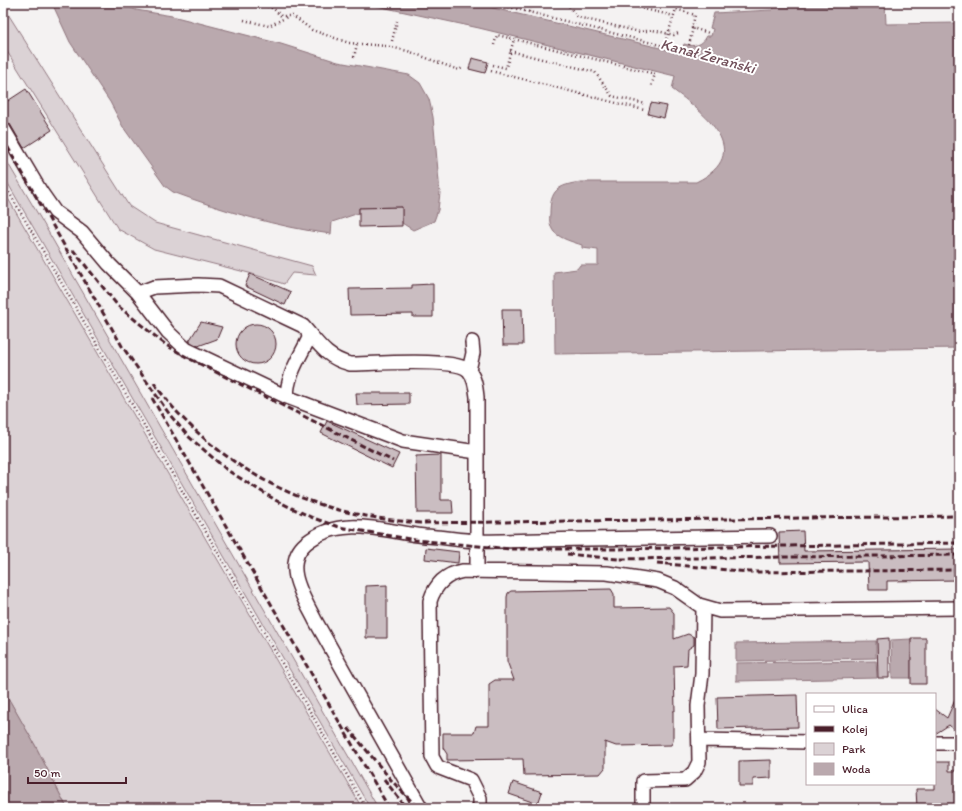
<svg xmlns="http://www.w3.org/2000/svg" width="962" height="811" font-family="Itim,sans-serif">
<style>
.green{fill:#dbd2d5;stroke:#927880}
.water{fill:#baa9ae;stroke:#8d727a}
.building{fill:#cabdc1;stroke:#4a1f2b}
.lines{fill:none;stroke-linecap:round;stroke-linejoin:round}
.minor-casing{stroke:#4a1f2b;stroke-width:16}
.path{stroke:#4a1f2b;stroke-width:2.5;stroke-dasharray:1 3;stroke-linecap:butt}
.minor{stroke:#fff;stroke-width:13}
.rail{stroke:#4a1f2b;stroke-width:3;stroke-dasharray:6 3;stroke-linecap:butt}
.labels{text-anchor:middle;stroke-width:4;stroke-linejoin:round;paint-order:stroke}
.water-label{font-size:15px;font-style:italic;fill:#714f59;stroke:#fff}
</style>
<rect width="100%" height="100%" fill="#f4f2f2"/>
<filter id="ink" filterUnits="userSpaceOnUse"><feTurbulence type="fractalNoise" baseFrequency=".025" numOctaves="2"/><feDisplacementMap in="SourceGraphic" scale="8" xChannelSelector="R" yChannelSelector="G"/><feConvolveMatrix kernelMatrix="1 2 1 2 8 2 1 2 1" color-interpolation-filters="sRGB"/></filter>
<g filter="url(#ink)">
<path class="green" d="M3,6L129,206L155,223L312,266L316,275L292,273L284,284L249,273L154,249L118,229L3,45Z
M3,155L42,221L378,808H370L3,175Z
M3,190L362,808H67L35,745L3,689Z"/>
<path class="water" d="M52,3H120L136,10L172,16L281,44L338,62L409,75L420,83L429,99L433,117L440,193L438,210L434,221L413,230L402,223V207L359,208V213L332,222L331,234C277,227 224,211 173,192L165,186L123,127L110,102L70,42Z
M363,3H482L493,8L681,53L684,44C694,47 702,46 707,36H711L713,29L710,28L714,13L772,10L779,3H885L886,24L959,23V348L555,354L554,272L577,269L580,265H598V250L582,248V245C573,242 561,239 554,232C550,227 549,220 550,214C550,190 558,185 581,182H696C756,153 704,113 672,89L675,76L479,28Z
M911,639V678H892L891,640Z
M876,641V658L736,661V643Z
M876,661L877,678L736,681V663Z
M3,689L35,745L67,808H3Z"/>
<path class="building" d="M472,58L488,62L485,73L469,69Z
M26,89L52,130L24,148L10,124L3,119V104Z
M651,103L667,106L664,118L648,114Z
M402,207V226L359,227V208Z
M250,274L291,292L285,305L245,286Z
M433,284V317H413V314L350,315L349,289L412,288V285Z
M502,309H522L523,345H503Z
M201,322L222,327L217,339L198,346L189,341Z
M236 344a20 20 0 1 1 40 0a20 20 0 1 1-40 0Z
M356,393H409V404L357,405Z
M327,421L399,454L392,468L321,433Z
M441,455V500H452L453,513H417L416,456Z
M803,531L804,551L959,549V580L887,581V590H869L868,562L780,563L779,532Z
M426,548L459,552L458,563L425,559Z
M387,585V638H366V586Z
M611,589L614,594V608L669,607L674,613V639L688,634L694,637V645L688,649L687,665L674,666L675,711H673V741L671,745L616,746L605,742V768L600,774L524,775L523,759L447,760V754L443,748V733H474L476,726H489V684L495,680H514L507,661V597L508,593L511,591Z
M889,638V678H878L877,639Z
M911,638H926V684H911Z
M959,691V734L949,725L935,734V709L947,718Z
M797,695L798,727L718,729L717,697Z
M771,760V778L753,779V786H739V761Z
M935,762H949V771H959V808H917L916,789H935Z
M513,782L542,792L538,804L509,794Z"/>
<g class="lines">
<g class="minor-casing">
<path id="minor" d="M3,128L41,192L55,212L82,232L109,264L138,293
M308,332L309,338C300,357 287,375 287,397L186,349L168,332L138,293L154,287L198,285L219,286L303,326C318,343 326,358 350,364C371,364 457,357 469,371C475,378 476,388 477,397V571
M469,370L473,353L472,342
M287,397L403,441L477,452
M700,740L807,742
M935,743H959
M421,808L315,620C304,598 281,564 306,543C341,514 386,532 425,536C442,537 460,540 477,541C514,542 551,539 589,539C649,538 709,537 770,536
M480,808V798L471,780L440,768L437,766L432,757L430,601C435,585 446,574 463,571L607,573L658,581L675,588L699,605L720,611L959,608
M643,808V781L685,780L694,772L699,762L698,706L702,674L703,607"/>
</g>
<path class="path" d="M260,3L274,9L281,16H293L312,30L349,43L386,46L408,51L453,68L459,70L464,67
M493,3L664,46L676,9L695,15L692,28L709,33
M567,3L577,17L640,32L653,30L674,35L678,33
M619,3L674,16
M529,12L532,3
M244,20L269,26L287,17
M392,41L397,21
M494,45L497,35L655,74L651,87
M689,45L693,28
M510,51L595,72L612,96L646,104
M354,57L357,44
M493,65L506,68L514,39
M491,71L644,110
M3,182L366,808"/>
<use href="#minor" class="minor"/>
<path class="rail" d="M3,139L122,346L170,415L188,436L227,470L277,501L313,518L339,527L415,540L511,549H612L959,543
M73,250L118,306L166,345L190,359L393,461
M154,383C192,438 255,483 319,504C351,515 386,520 420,523L959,516
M152,398L389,808
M567,554L618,559L959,555
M657,563L749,572L959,570
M348,728L392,781L418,808
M384,779L406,808"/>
</g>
</g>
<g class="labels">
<g class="water-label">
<text transform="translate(708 56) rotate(15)" y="5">Kanał Żerański</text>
</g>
</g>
<rect width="962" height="811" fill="none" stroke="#fff" stroke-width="16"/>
<rect x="8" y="8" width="946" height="795" fill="none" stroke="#4a1f2b" stroke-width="1.5" filter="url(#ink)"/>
<rect x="806" y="693" width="130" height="92" fill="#ffffff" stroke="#b7a5aa"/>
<rect x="814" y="706" width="20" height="6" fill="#ffffff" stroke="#b7a5aa"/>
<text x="842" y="713" font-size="12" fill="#4a1f2b">Ulica</text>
<rect x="814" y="726" width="20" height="6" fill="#4a1f2b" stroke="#b7a5aa"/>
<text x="842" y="733" font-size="12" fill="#4a1f2b">Kolej</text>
<rect x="814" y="743" width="20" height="12" fill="#dbd2d5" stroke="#b7a5aa"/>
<text x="842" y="753" font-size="12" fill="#4a1f2b">Park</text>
<rect x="814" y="763" width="20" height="12" fill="#baa9ae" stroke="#b7a5aa"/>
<text x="842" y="773" font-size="12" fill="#4a1f2b">Woda</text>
<path d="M28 777v6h98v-6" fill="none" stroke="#4a1f2b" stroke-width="2"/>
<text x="34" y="777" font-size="12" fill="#4a1f2b" stroke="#ffffff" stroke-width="3" paint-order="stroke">50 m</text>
</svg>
